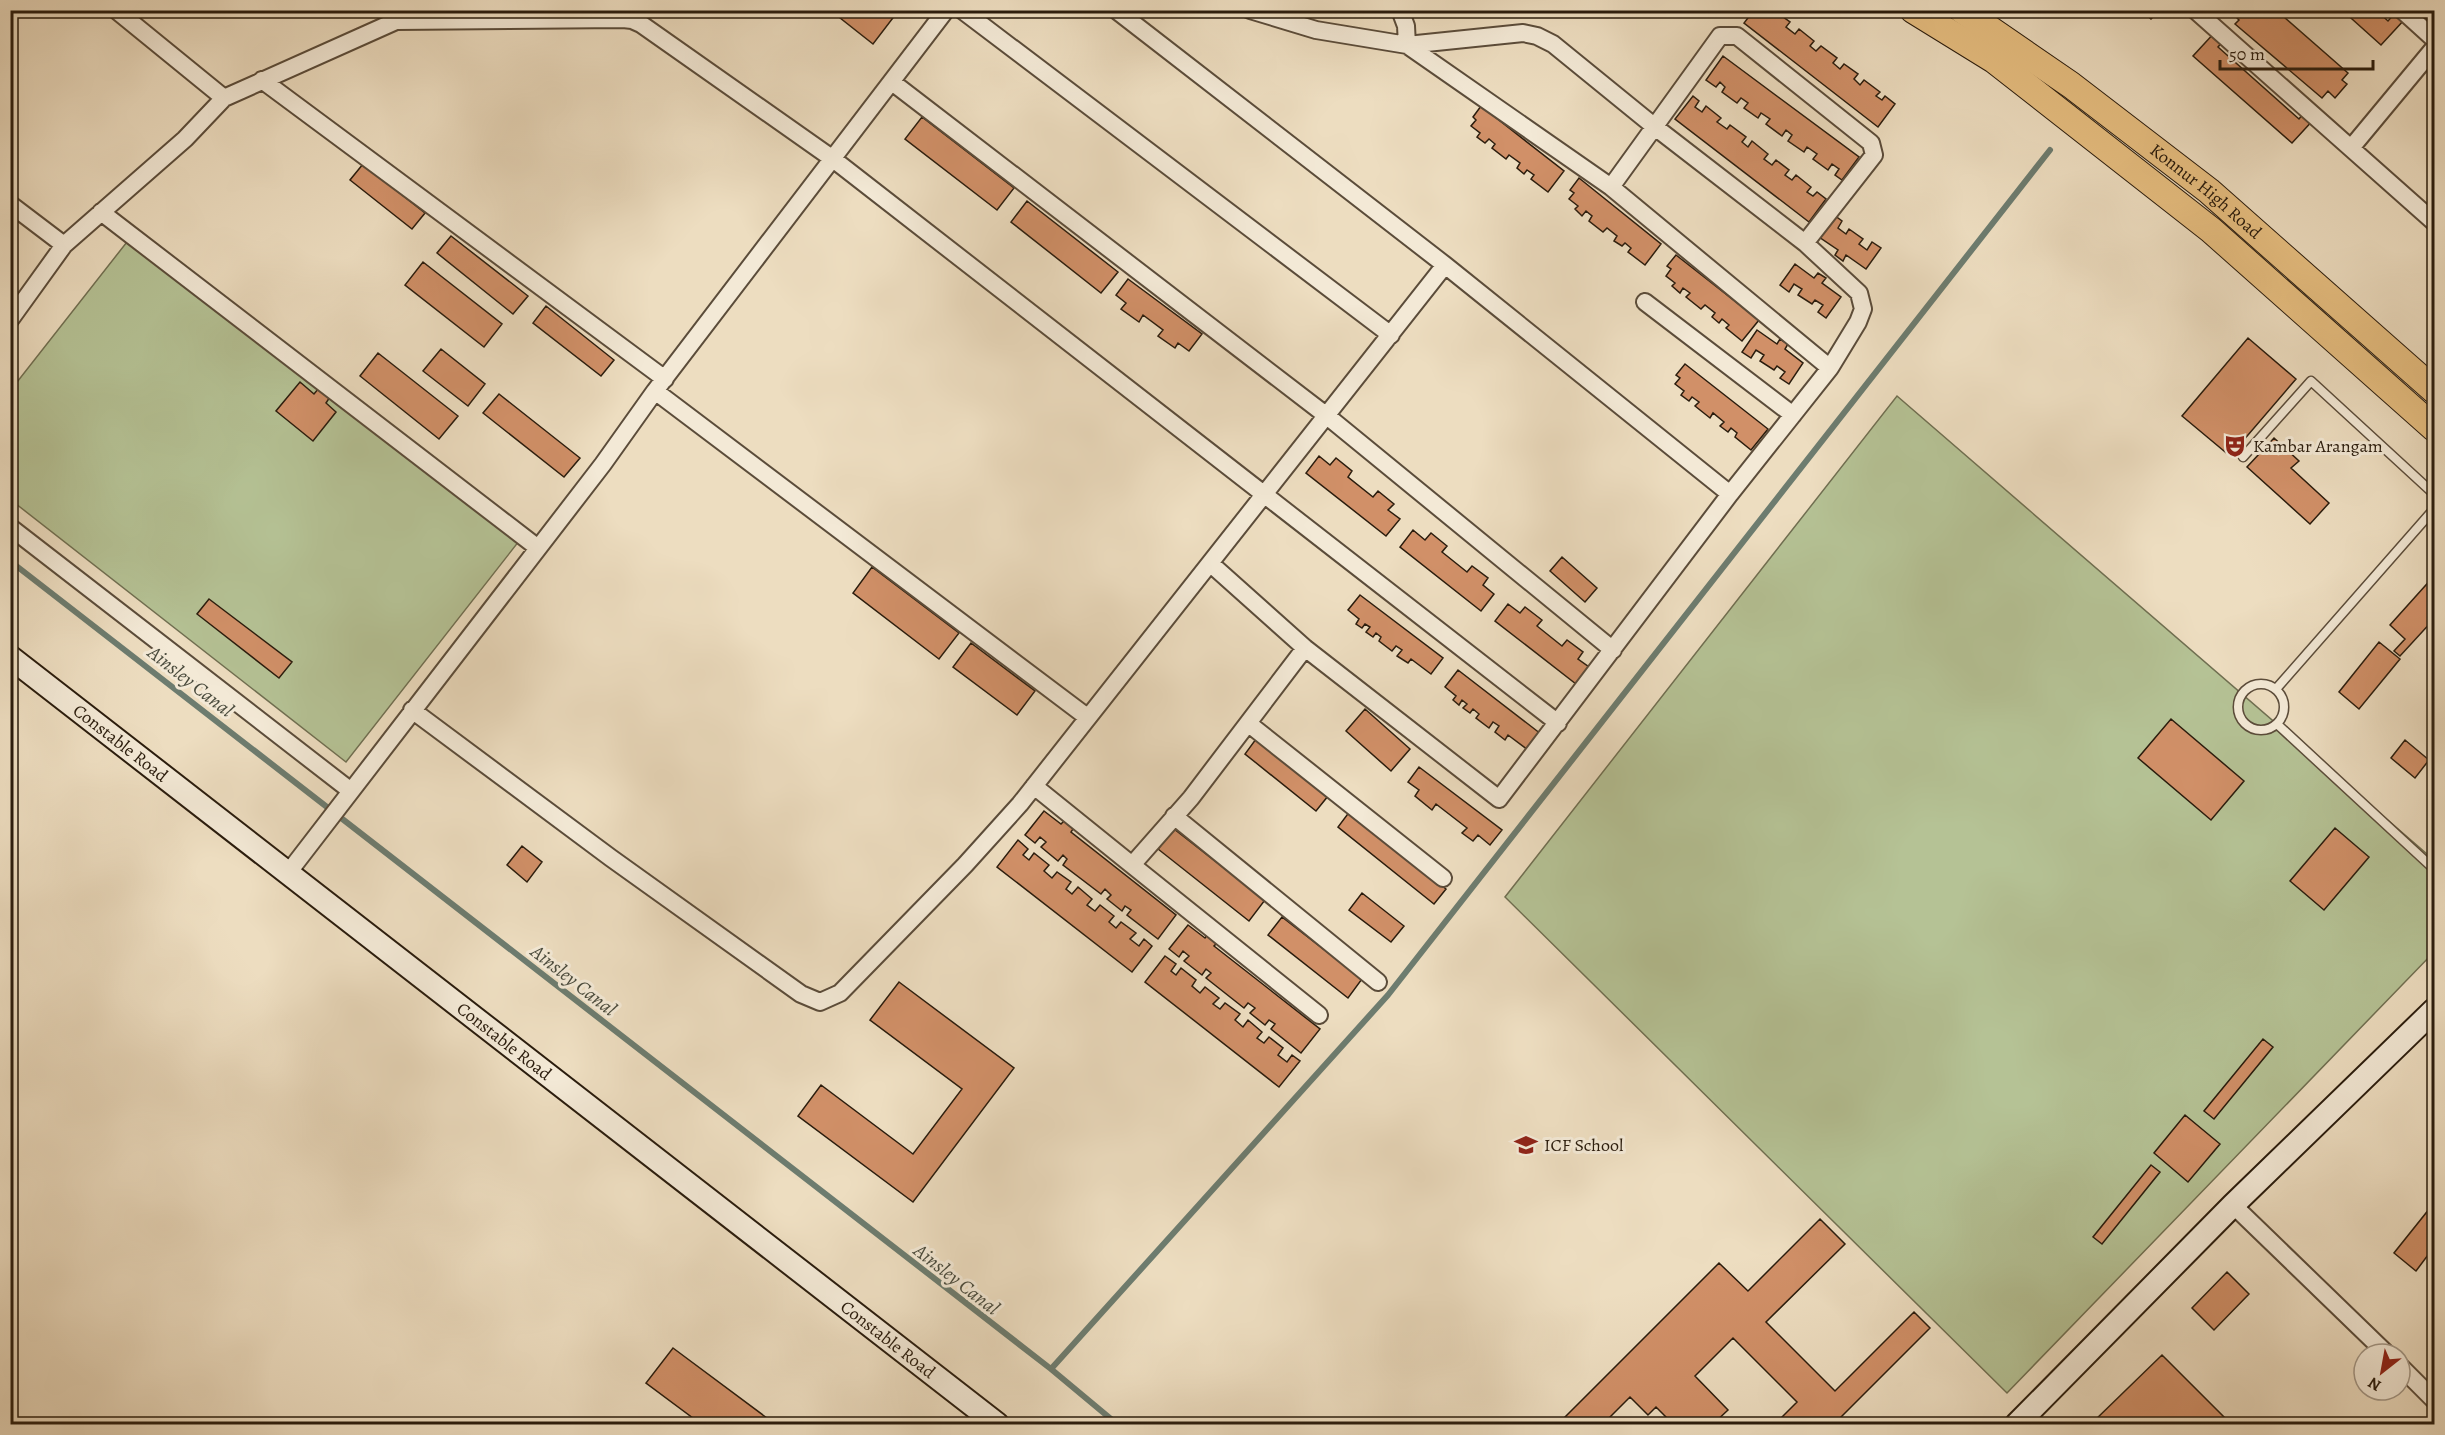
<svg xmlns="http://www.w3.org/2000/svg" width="2445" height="1435" font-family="Alegreya,serif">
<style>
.green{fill:#b5c295;stroke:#706f51;stroke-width:1.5}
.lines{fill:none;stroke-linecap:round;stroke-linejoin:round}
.stream{stroke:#6d7c6f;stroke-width:6}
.building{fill:#d19068;stroke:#2a1c0d;stroke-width:1.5}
.lane-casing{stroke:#5b4c3a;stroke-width:11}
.street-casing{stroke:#5b4c3a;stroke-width:20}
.secondary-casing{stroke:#2a1c0d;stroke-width:26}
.primary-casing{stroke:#2a1c0d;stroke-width:28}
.lane{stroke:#f3e9d6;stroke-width:8}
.street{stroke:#f3e9d6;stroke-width:16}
.secondary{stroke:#f3e9d6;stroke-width:22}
.primary{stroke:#e6be80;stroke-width:26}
.labels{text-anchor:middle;stroke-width:6;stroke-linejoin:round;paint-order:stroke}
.street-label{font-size:18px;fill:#2a1c0d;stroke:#f3e9d6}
.poi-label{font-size:18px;fill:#2a1c0d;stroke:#f3e9d6;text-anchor:start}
.water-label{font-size:20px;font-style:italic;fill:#4b4c3e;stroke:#f3e9d6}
</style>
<rect width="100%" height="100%" fill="#edddc0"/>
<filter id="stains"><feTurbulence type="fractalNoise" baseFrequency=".00333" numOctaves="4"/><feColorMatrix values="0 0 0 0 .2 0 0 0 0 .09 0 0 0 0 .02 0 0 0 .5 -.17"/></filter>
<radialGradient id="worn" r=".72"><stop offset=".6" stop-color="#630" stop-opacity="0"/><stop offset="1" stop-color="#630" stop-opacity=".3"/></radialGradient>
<path class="green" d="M134,233L523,536L346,762L11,500L10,391Z
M1897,396L2434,860V952L2007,1393L1505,897Z"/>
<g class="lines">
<path class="stream" d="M10,561L1051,1369L1117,1424
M1051,1369L1388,995L2050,150"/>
</g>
<path class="building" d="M830,10H899L873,44Z
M1754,10H1764L1771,16L1775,11L1790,22L1786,27L1795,34L1799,29L1814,41L1810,46L1816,51L1821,46L1837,58L1833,63L1840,69L1844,64L1858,74L1854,79L1860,85L1864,80L1880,92L1876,96L1882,100L1885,96L1895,104L1878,127L1744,23Z
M2141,10H2160L2151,19Z
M2236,10H2276L2348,73L2342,80L2347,84L2335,98L2328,91L2322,98L2235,24L2239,20L2233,14Z
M2342,10H2376L2388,21L2395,13L2404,20L2381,45Z
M2216,31L2225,39L2218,47L2299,119L2306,110L2315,118L2292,143L2193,56Z
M1723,56L1859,157L1842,180L1835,175L1839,169L1832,164L1828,170L1813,159L1817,154L1807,147L1804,152L1788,141L1792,135L1786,130L1782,136L1766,124L1770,119L1761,113L1758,118L1744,108L1748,103L1741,98L1737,103L1722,92L1725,87L1720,82L1716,87L1706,80Z
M1693,96L1699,101L1695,107L1702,112L1706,106L1721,118L1717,122L1727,129L1730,125L1746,137L1742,142L1748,147L1752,141L1768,154L1764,159L1772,165L1776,160L1789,170L1785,175L1792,180L1796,175L1811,187L1807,192L1813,196L1817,192L1826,199L1809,222L1675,119Z
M1481,106L1564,171L1548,192L1531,179L1534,175L1527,170L1524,174L1517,168L1520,163L1509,155L1506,159L1492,148L1495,144L1489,139L1485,143L1477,137L1480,133L1471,126L1476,120L1473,117Z
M922,117L1014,188L997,210L905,139Z
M363,164L425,213L412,229L350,180Z
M1579,178L1661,244L1645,265L1628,252L1631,248L1625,243L1622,246L1614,241L1617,236L1607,228L1603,232L1589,221L1592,216L1586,211L1582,216L1575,209L1578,206L1569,199L1574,193L1570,190Z
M1027,201L1118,272L1101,293L1011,222Z
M1834,215L1842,221L1838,228L1846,234L1849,229L1863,239L1859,244L1867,250L1872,242L1881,248L1866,269L1846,255L1843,261L1835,255L1838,250L1819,237Z
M451,236L528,296L513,314L437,253Z
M1676,255L1759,320L1742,341L1726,328L1729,325L1722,319L1719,323L1712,317L1715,313L1705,305L1701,309L1686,297L1690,293L1683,288L1680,293L1672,286L1675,283L1666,276L1671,269L1667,266Z
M423,262L502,324L484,347L405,285Z
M1795,264L1814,278L1818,273L1826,278L1822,283L1841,297L1826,318L1818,312L1823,305L1815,300L1812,304L1798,295L1802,289L1794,284L1789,292L1780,285Z
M1128,279L1202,334L1189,351L1178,343L1175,348L1158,336L1163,330L1143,315L1139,322L1121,309L1126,303L1116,295Z
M546,306L614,360L601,376L533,323Z
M1757,330L1777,344L1780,339L1788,344L1785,349L1803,363L1789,384L1780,378L1785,372L1777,366L1774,370L1760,361L1764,355L1756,350L1751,358L1742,352Z
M2248,338L2296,379L2230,456L2182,416Z
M441,349L485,384L468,406L423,371Z
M378,353L458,416L439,439L360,376Z
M1685,364L1768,429L1751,450L1735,437L1737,433L1731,428L1728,432L1720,426L1724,422L1713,413L1710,418L1695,406L1699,402L1692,397L1689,401L1681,395L1684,391L1675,384L1680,378L1676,375Z
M300,382L314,394L319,388L330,397L326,403L336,412L313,441L276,411Z
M499,394L580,458L564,477L483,413Z
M2274,438L2299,461L2291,468L2329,503L2310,524L2247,467Z
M1319,456L1330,465L1336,458L1352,471L1348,477L1373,497L1378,491L1394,504L1388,510L1400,519L1386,536L1306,473Z
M1413,530L1425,540L1431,533L1447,546L1442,552L1467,572L1472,566L1488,578L1483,585L1494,594L1481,611L1400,547Z
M1562,557L1597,588L1585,602L1550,571Z
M872,567L959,633L939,659L853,593Z
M2434,576V619L2400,656L2394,651L2405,639L2390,625Z
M1360,595L1443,658L1431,674L1411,659L1408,663L1397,656L1402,650L1396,646L1392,651L1379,641L1381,637L1376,633L1373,637L1366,632L1370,627L1365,624L1362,628L1356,624L1359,619L1348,610Z
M209,599L292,662L279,678L197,614Z
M1508,604L1520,613L1525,607L1542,620L1537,626L1562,646L1567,640L1583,652L1578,659L1589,667L1576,684L1495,621Z
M2379,642L2400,659L2359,709L2339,692Z
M971,643L1035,691L1017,715L953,667Z
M1458,670L1541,734L1528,750L1508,735L1505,740L1495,732L1499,726L1493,722L1489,728L1476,718L1479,714L1473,709L1470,713L1463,708L1467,704L1462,700L1459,705L1453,700L1456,696L1445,687Z
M1365,709L1410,749L1391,771L1346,731Z
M2171,719L2244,781L2211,820L2138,758Z
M1256,739L1328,796L1316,811L1245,754Z
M2405,740L2429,760L2415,778L2391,758Z
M1419,767L1502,830L1490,845L1478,835L1473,841L1462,833L1467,828L1436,804L1432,810L1415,796L1419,790L1408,782Z
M1044,811L1061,824L1064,821L1073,829L1071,832L1176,915L1158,939L1127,915L1131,910L1125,906L1122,911L1107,899L1111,895L1105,889L1101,894L1063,865L1067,859L1063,855L1058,861L1041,847L1046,842L1040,837L1035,843L1025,835Z
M1350,811L1446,889L1434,904L1338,827Z
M2335,828L2369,857L2324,910L2290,881Z
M1174,829L1265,900L1249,921L1158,849Z
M1018,840L1028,849L1023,855L1029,860L1034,853L1049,865L1044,871L1052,878L1057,872L1071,882L1066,889L1072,894L1078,887L1092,899L1087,905L1095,911L1100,905L1114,916L1109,922L1116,928L1121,922L1136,933L1130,939L1139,946L1144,939L1152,946L1132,972L997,867Z
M522,846L542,862L527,882L507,865Z
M1362,893L1404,926L1391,942L1349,910Z
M1282,917L1362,979L1348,998L1268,935Z
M1188,925L1205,938L1207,935L1217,943L1214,946L1320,1029L1301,1053L1271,1029L1275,1024L1269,1020L1265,1025L1250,1013L1255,1008L1248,1003L1244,1008L1206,978L1211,973L1206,969L1202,975L1184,961L1189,956L1183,951L1179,957L1169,949Z
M1165,956L1176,964L1171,971L1176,975L1181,968L1196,980L1192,986L1200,993L1205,987L1219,998L1213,1004L1220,1009L1225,1003L1240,1014L1235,1020L1243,1027L1248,1020L1262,1032L1257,1038L1264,1043L1269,1037L1283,1048L1278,1055L1287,1062L1292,1055L1300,1061L1279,1087L1145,982Z
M899,982L1014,1068L913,1202L798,1116L821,1085L913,1154L962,1089L870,1020Z
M2263,1039L2273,1047L2214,1119L2204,1111Z
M2185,1115L2220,1144L2188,1182L2154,1153Z
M2151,1165L2160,1172L2102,1244L2093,1237Z
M2434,1203V1247L2416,1271L2394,1253Z
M1820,1219L1845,1244L1766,1322L1835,1391L1914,1312L1930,1328L1834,1424H1775L1797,1402L1733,1338L1695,1376L1728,1410L1713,1424H1673L1656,1407L1648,1415L1630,1397L1603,1424H1558L1719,1263L1748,1291Z
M2227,1272L2249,1294L2214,1330L2192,1308Z
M673,1348L775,1424H701L646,1383Z
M2162,1355L2226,1419L2220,1424H2091Z"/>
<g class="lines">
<g class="lane-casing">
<path id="lane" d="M2243,457L2311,381L2434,494
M2238 707a23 23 0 1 1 46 0a23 23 0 1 1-46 0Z
M2276,689L2434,509
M2277,724L2434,869"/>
</g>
<g class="street-casing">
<path id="street" d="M116,10L224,98
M962,10L1391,335
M1116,10L1445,265L1730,494L1830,368L1611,187L1407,45L1406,26L1400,10
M1250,10L1316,30L1407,45L1523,33L1537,36L1553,44L1655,127L1805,243L1859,293L1863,309L1858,322L1830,368
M2195,10L2434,222
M2402,10L2434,39
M396,21L623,19L632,20L641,24L833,159L1558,723
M262,80L665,379
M892,82L1327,416L1613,650
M2351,148L2434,48
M1611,187L1720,36H1737L1871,143L1874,155L1805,243
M10,204L64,245
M101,212L538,548
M1645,302L1793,415
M10,320L64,245L185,139L224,98L396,21L398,12
M655,391L1087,717
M10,527L351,791
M1211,564L1305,648L1499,799L1730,494
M412,710L611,858L801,994L820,1002L840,993L965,865L1020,804L1445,265
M1249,724L1443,878
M1034,786L1132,865L1191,798L1305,648
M1174,816L1378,982
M1132,865L1319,1015
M288,873L603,464L655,391L946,10
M2233,1205L2387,1354
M2400,1366L2434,1400"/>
</g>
<g class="secondary-casing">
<g id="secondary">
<path id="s1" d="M10,657L997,1424"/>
<path d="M2017,1424L2233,1205L2434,1010"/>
</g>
</g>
<g class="primary-casing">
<g id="primary">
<path d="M1913,10L1994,60L2211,230L2434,428"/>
<path id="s2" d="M1962,10L2071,85L2209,191L2434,390"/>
</g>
</g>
<use href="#lane" class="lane"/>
<use href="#street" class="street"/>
<use href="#secondary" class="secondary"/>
<use href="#primary" class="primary"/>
</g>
<defs>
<g id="theatre-bare" transform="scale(1.8)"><path d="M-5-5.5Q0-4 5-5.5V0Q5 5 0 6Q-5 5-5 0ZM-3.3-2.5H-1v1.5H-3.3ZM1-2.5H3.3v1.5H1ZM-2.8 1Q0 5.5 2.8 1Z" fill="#8f2418" stroke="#f3e9d6" stroke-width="2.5" paint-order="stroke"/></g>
<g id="school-bare" transform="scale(1.8)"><path d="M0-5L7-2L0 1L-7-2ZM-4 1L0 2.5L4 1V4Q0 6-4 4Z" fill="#8f2418" stroke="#f3e9d6" stroke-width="2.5" paint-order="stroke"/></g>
</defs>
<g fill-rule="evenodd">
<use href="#theatre-bare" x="2235" y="446"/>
<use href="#school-bare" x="1526" y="1145"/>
</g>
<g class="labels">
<g class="street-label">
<text dy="6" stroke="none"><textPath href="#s2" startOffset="304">Konnur High Road</textPath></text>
<text dy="6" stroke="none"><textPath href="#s1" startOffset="140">Constable Road</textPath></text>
<text dy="6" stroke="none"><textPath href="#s1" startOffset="626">Constable Road</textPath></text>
<text dy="6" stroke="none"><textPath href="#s1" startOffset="1112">Constable Road</textPath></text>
</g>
<g class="poi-label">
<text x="2253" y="452">Kambar Arangam</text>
<text x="1544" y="1151">ICF School</text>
</g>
<g class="water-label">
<text transform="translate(191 681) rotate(38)" y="7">Ainsley Canal</text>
<text transform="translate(574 980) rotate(38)" y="7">Ainsley Canal</text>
<text transform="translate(957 1279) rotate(38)" y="7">Ainsley Canal</text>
</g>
</g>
<rect width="2445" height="1435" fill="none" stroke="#edddc0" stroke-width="36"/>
<rect x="12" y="12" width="2421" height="1411" fill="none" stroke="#2a1c0d" stroke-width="3"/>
<rect x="18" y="18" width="2409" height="1399" fill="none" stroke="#2a1c0d" stroke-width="1.5"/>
<g transform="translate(2382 1372) rotate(211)"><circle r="28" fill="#f3e9d6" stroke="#a39786" stroke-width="1.5"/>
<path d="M0-4.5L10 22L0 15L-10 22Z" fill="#8f2418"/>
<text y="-9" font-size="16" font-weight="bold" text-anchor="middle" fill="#2a1c0d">N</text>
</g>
<path d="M2220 60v9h153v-9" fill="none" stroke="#2a1c0d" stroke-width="3"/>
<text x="2229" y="60" font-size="18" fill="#2a1c0d" stroke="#f3e9d6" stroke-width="4.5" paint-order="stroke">50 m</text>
<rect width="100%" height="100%" filter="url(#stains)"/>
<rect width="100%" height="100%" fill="url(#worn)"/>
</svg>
